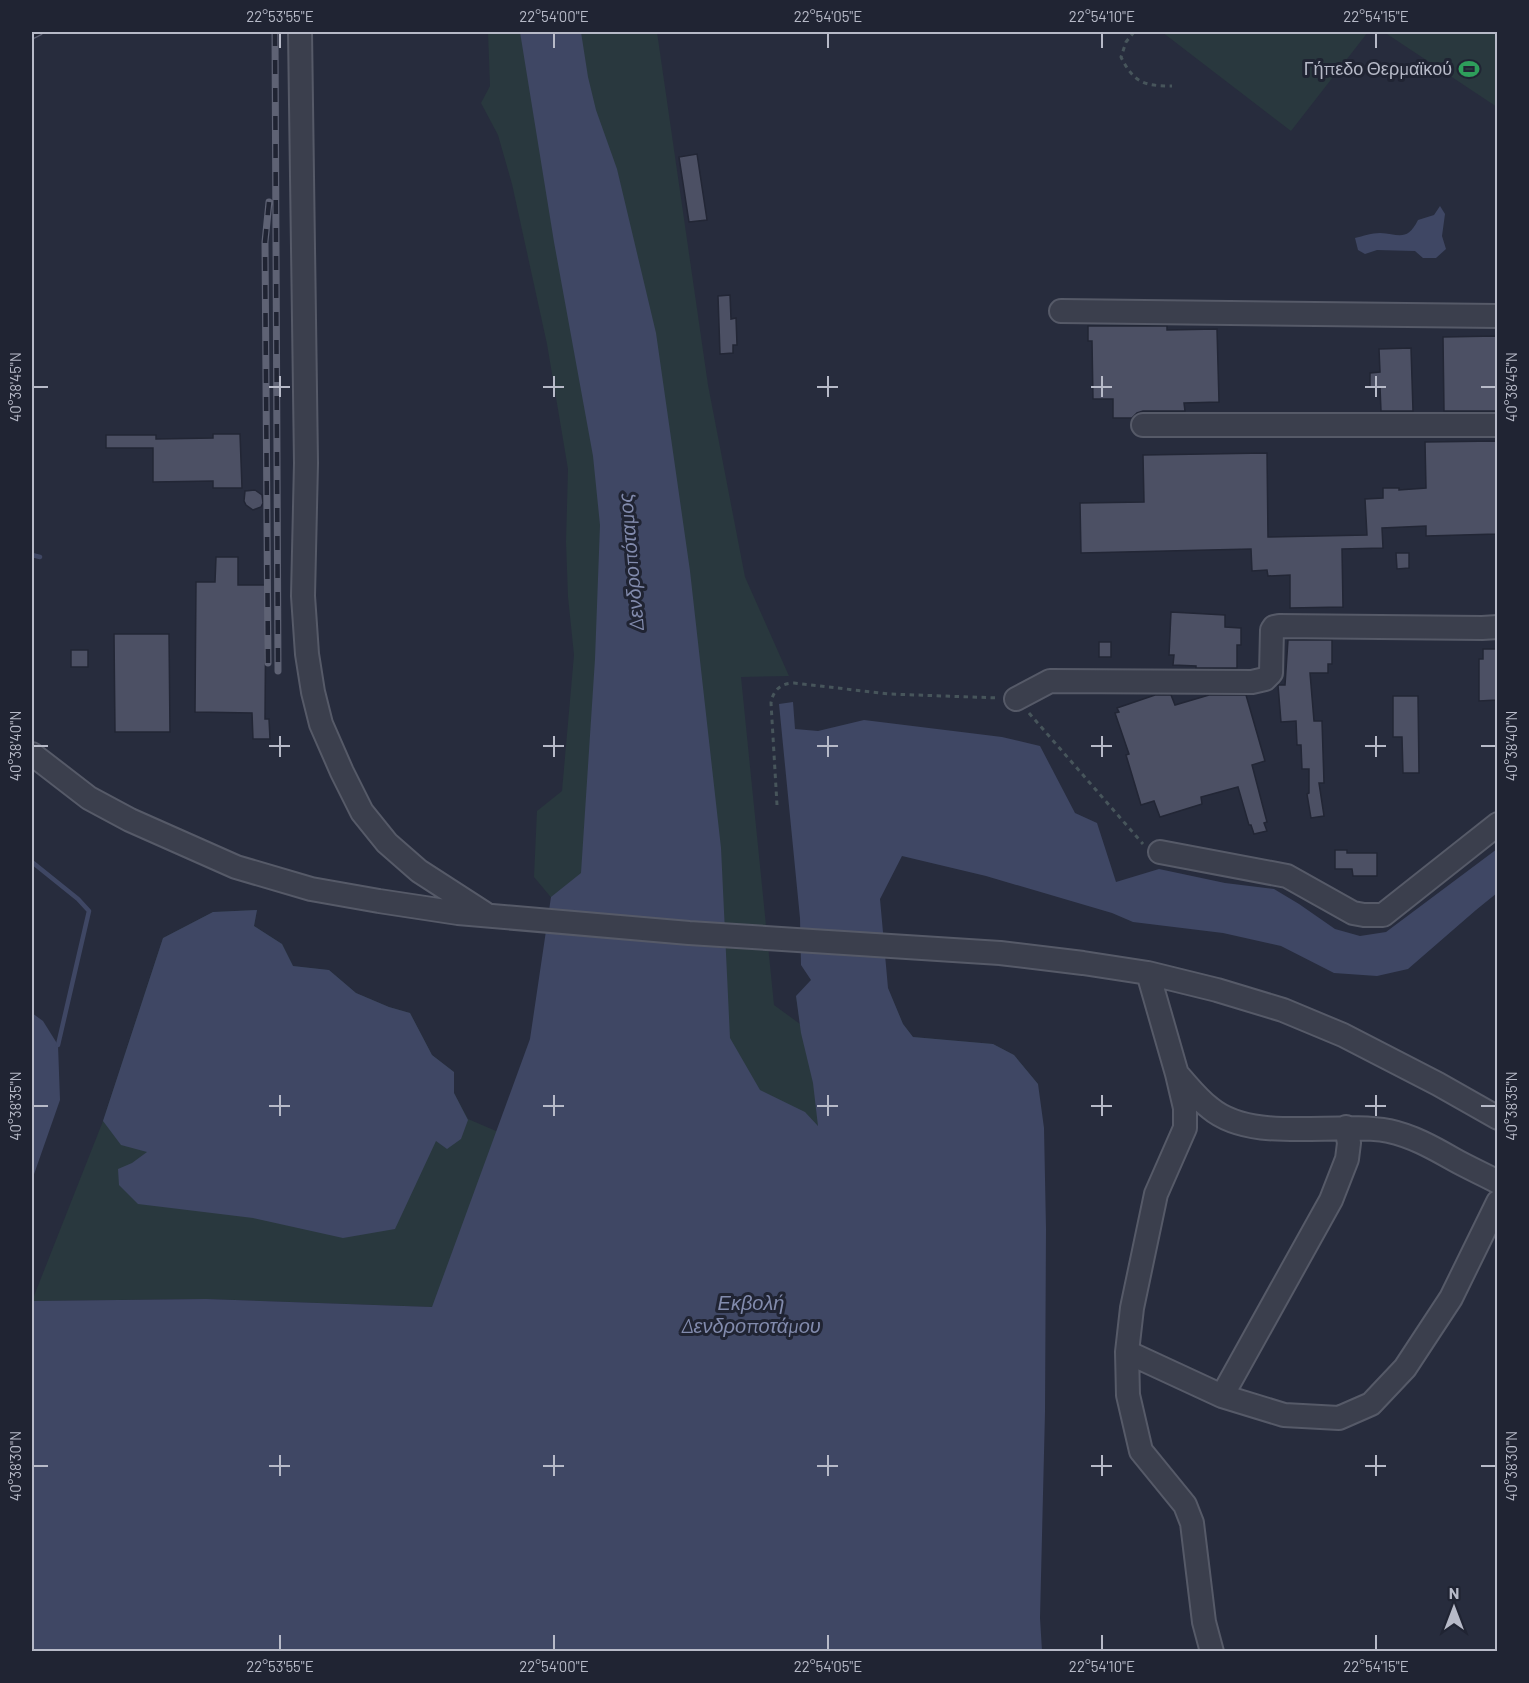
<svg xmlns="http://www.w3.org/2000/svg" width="1529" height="1683" font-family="Barlow,sans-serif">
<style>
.green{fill:#29383e}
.water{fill:#3f4764}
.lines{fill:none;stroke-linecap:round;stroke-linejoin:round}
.stream{stroke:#3f4764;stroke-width:4.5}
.building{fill:#4c5064;stroke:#222635;stroke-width:1.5}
.minor-casing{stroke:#565a68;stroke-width:26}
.path{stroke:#47555b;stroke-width:3;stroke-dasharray:4.5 4.5;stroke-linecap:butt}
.minor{stroke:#3b3f4d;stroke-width:22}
.rail-casing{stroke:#5e6274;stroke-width:7}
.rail{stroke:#202433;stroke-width:4.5;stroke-dasharray:14;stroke-linecap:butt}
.ticks{fill:none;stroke:#b7bac8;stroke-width:2}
.labels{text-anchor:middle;stroke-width:6;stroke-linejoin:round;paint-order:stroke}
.poi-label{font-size:18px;fill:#b7bac8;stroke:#202433;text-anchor:end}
.water-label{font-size:20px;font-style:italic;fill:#828bad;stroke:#202433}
.neatline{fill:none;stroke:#b7bac8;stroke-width:2}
.ticks-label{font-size:15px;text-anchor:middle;fill:#b7bac8}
</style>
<rect width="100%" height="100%" fill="#272c3d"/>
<path class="green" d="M488,32H657L708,385L745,577L789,676L741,677L774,1005L800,1024L796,996L888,989L903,1024L913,1037L993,1044L1014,1055L1038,1084L432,1307L206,1299L32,1301L103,1121L163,938L213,912L257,910L254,926L282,944L293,966L329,970L356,993L389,1007L410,1013L432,1055L454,1072V1093L468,1119L510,1137L547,1002L554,901L534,877L537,811L562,791L574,655L568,597L566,542L568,469L547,344L512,184L498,135L481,103L490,86Z
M1162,32H1368L1291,131Z
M1384,32H1497V107Z"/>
<path class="water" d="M520,32H581L588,77L596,110L617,169L656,333L690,571L721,848L730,1038L760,1090L805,1112L818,1126L813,1083L801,1033L796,996L811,980L801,965L800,918L779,704L793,702L795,729L818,731L864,720L1002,737L1040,746L1075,813L1097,823L1116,882L1159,869L1225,883L1274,889L1299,904L1335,929L1360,936L1386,932L1497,849V893L1476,910L1408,969L1377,976L1334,973L1281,946L1223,933L1133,922L1112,913L986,876L902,856L880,899L888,988L903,1024L913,1037L993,1044L1014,1055L1038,1084L1044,1128L1046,1229L1045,1412L1040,1618L1042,1651H32V1301L206,1299L432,1307L530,1039L551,897L581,873L595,659L600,525L593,456L554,242Z
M1440,206L1445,214L1442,236L1446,249L1436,258H1423L1415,251L1377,250L1365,254L1358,250L1355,238C1363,236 1372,233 1380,233C1399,234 1407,242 1418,220L1434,215Z
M257,910L254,926L282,944L293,966L329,970L356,993L389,1007L410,1013L432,1055L454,1072V1093L468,1120L461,1139L447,1149L436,1141L395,1229L343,1238L253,1218L138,1204L119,1185L118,1169L132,1163L147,1152L121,1145L103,1121L163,938L213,912Z
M32,1013L43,1021L58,1045L60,1100L32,1180Z"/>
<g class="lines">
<path class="stream" d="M32,555L40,557
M32,862L78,899L89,911L58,1045"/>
</g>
<path class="building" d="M697,154L707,220L689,222L679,157Z
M730,295L731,319L736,318L737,345H733V353L720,354L718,296Z
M1088,326H1167V330L1217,329L1219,402L1184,403L1185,411H1143L1137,413L1132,418H1113V399H1093L1092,341H1088Z
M1497,336V411H1444L1443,337Z
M1411,348L1413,411H1381L1380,387H1370V373L1380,372L1379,349Z
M213,434H240L242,488H213V481L153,482V448H106V435H156V439L213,438Z
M1497,441V534L1426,536V526L1382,528L1383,548L1342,549L1343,607L1290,608V575L1268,576L1267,570L1252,571L1251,549L1081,553L1080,503L1144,502L1143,455L1267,453L1268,537L1367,535L1365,499L1383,498V488H1399V490L1426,488L1425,442Z
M255,490L262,495L263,503L261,507L253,510L246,505L244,501L245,491Z
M1396,553H1409V568L1397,569Z
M216,557H238V585H266L265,719H269L270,739H253L252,713L195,712L196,582H215Z
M1171,612L1225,615V627L1241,628V645H1237V668H1196V666L1173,665L1174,655H1169Z
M114,634H169L170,732H115Z
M1288,640H1332V664H1328V673H1310L1314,721H1322L1324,783H1319L1324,816L1311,818L1307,794L1309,793V769H1302L1301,745H1297L1296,721L1281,722L1278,685H1285Z
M1099,642H1111V657H1099Z
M1483,649H1497V700L1479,701V659H1483Z
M71,650H88V667H71Z
M1155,695H1171L1175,705L1209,695H1246L1265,761L1252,765L1263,807L1267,822L1264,823L1267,831L1254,834L1251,825H1249L1238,787L1201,797L1202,804L1160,817L1154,801L1141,805L1126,755L1129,754L1115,713L1119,712L1117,708Z
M1393,696H1418L1419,773H1403L1402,737H1393Z
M1335,850H1347V853H1377V876H1353L1352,869H1335Z"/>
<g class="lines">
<g class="minor-casing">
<path id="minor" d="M300,32L306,463L303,596L307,654L313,692L321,724L342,772L362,812L387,843L419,871L484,913
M1061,311L1498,316
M1143,425H1498
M1016,699L1050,681L1252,682L1265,679L1271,673L1272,630L1274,627L1279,626L1482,628L1498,627
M32,754L89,798L130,820L236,867L311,889L379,901L458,913L689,933L1000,953L1083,963L1148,973L1217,990L1283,1010L1343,1035L1438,1084L1498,1118
M1160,852L1287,876L1353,913L1364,915H1383L1498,824
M1148,973L1177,1074L1185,1108V1128L1156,1194L1132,1308L1127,1352L1128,1395L1141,1451L1185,1505L1192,1523L1204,1622L1212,1652
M1178,1075C1188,1086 1198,1099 1210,1108C1253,1144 1336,1121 1389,1131C1412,1136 1432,1147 1453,1159C1467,1167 1483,1174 1498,1182
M1127,1352L1222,1396L1284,1415L1339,1418L1371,1404L1405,1368L1451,1298L1498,1202
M1222,1396L1331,1200L1347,1159L1349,1143L1346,1127"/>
</g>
<path class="path" d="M1134,32L1126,42L1121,57C1134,83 1144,86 1172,86
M1029,713L1143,844
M777,805L771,703C773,690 781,683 794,683L889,694L999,698"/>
<use href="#minor" class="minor"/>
<g class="rail-casing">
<path id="rail" d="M275,32L278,671
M32,36L40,32
M268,663L265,242L269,202"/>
</g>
<use href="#rail" class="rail"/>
</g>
<path class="ticks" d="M280,33V48M554,33V48M828,33V48M1102,33V48M1376,33V48M280,376V397M554,376V397M828,376V397M1102,376V397M1376,376V397M33,387H48M269,387H290M543,387H564M817,387H838M1091,387H1112M1365,387H1386M1481,387H1496M280,736V757M554,736V757M828,736V757M1102,736V757M1376,736V757M33,746H48M269,746H290M543,746H564M817,746H838M1091,746H1112M1365,746H1386M1481,746H1496M280,1095V1116M554,1095V1116M828,1095V1116M1102,1095V1116M1376,1095V1116M33,1106H48M269,1106H290M543,1106H564M817,1106H838M1091,1106H1112M1365,1106H1386M1481,1106H1496M280,1455V1476M554,1455V1476M828,1455V1476M1102,1455V1476M1376,1455V1476M33,1466H48M269,1466H290M543,1466H564M817,1466H838M1091,1466H1112M1365,1466H1386M1481,1466H1496M280,1635V1650M554,1635V1650M828,1635V1650M1102,1635V1650M1376,1635V1650"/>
<defs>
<g id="stadium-bare" transform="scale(1.62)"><path d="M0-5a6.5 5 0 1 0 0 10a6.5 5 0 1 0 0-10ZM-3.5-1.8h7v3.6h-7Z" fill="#2e9e5b" stroke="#202433" stroke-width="2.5" paint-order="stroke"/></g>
</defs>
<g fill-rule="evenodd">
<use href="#stadium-bare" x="1469" y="69"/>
</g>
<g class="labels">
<g class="poi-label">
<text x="1452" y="75">Γήπεδο Θερμαϊκού</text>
</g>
<g class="water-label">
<text transform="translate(631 562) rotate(-95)" y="7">Δενδροπόταμος</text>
<text x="751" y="1310">Εκβολή<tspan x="751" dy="23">Δενδροποτάμου</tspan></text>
</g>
</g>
<rect width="1529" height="1683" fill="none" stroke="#202433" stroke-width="66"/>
<g transform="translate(1454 1608)" stroke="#202433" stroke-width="4.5" paint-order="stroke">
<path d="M0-4.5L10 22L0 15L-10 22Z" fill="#b7bac8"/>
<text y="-9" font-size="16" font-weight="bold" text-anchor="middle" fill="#b7bac8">N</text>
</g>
<rect x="33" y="33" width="1463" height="1617" class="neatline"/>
<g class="ticks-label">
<text x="280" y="22">22°53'55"E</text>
<text x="554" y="22">22°54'00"E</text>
<text x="828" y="22">22°54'05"E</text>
<text x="1102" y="22">22°54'10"E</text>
<text x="1376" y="22">22°54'15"E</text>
<text transform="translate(16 387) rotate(-90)" y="5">40°38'45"N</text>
<text transform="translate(1512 387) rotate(-90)" y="5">40°38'45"N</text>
<text transform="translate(16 746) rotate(-90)" y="5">40°38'40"N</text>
<text transform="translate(1512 746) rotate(-90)" y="5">40°38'40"N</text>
<text transform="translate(16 1106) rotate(-90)" y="5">40°38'35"N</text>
<text transform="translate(1512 1106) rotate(-90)" y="5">40°38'35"N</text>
<text transform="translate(16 1466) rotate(-90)" y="5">40°38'30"N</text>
<text transform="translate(1512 1466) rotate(-90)" y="5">40°38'30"N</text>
<text x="280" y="1672">22°53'55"E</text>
<text x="554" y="1672">22°54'00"E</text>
<text x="828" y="1672">22°54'05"E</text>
<text x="1102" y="1672">22°54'10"E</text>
<text x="1376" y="1672">22°54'15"E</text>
</g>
</svg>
